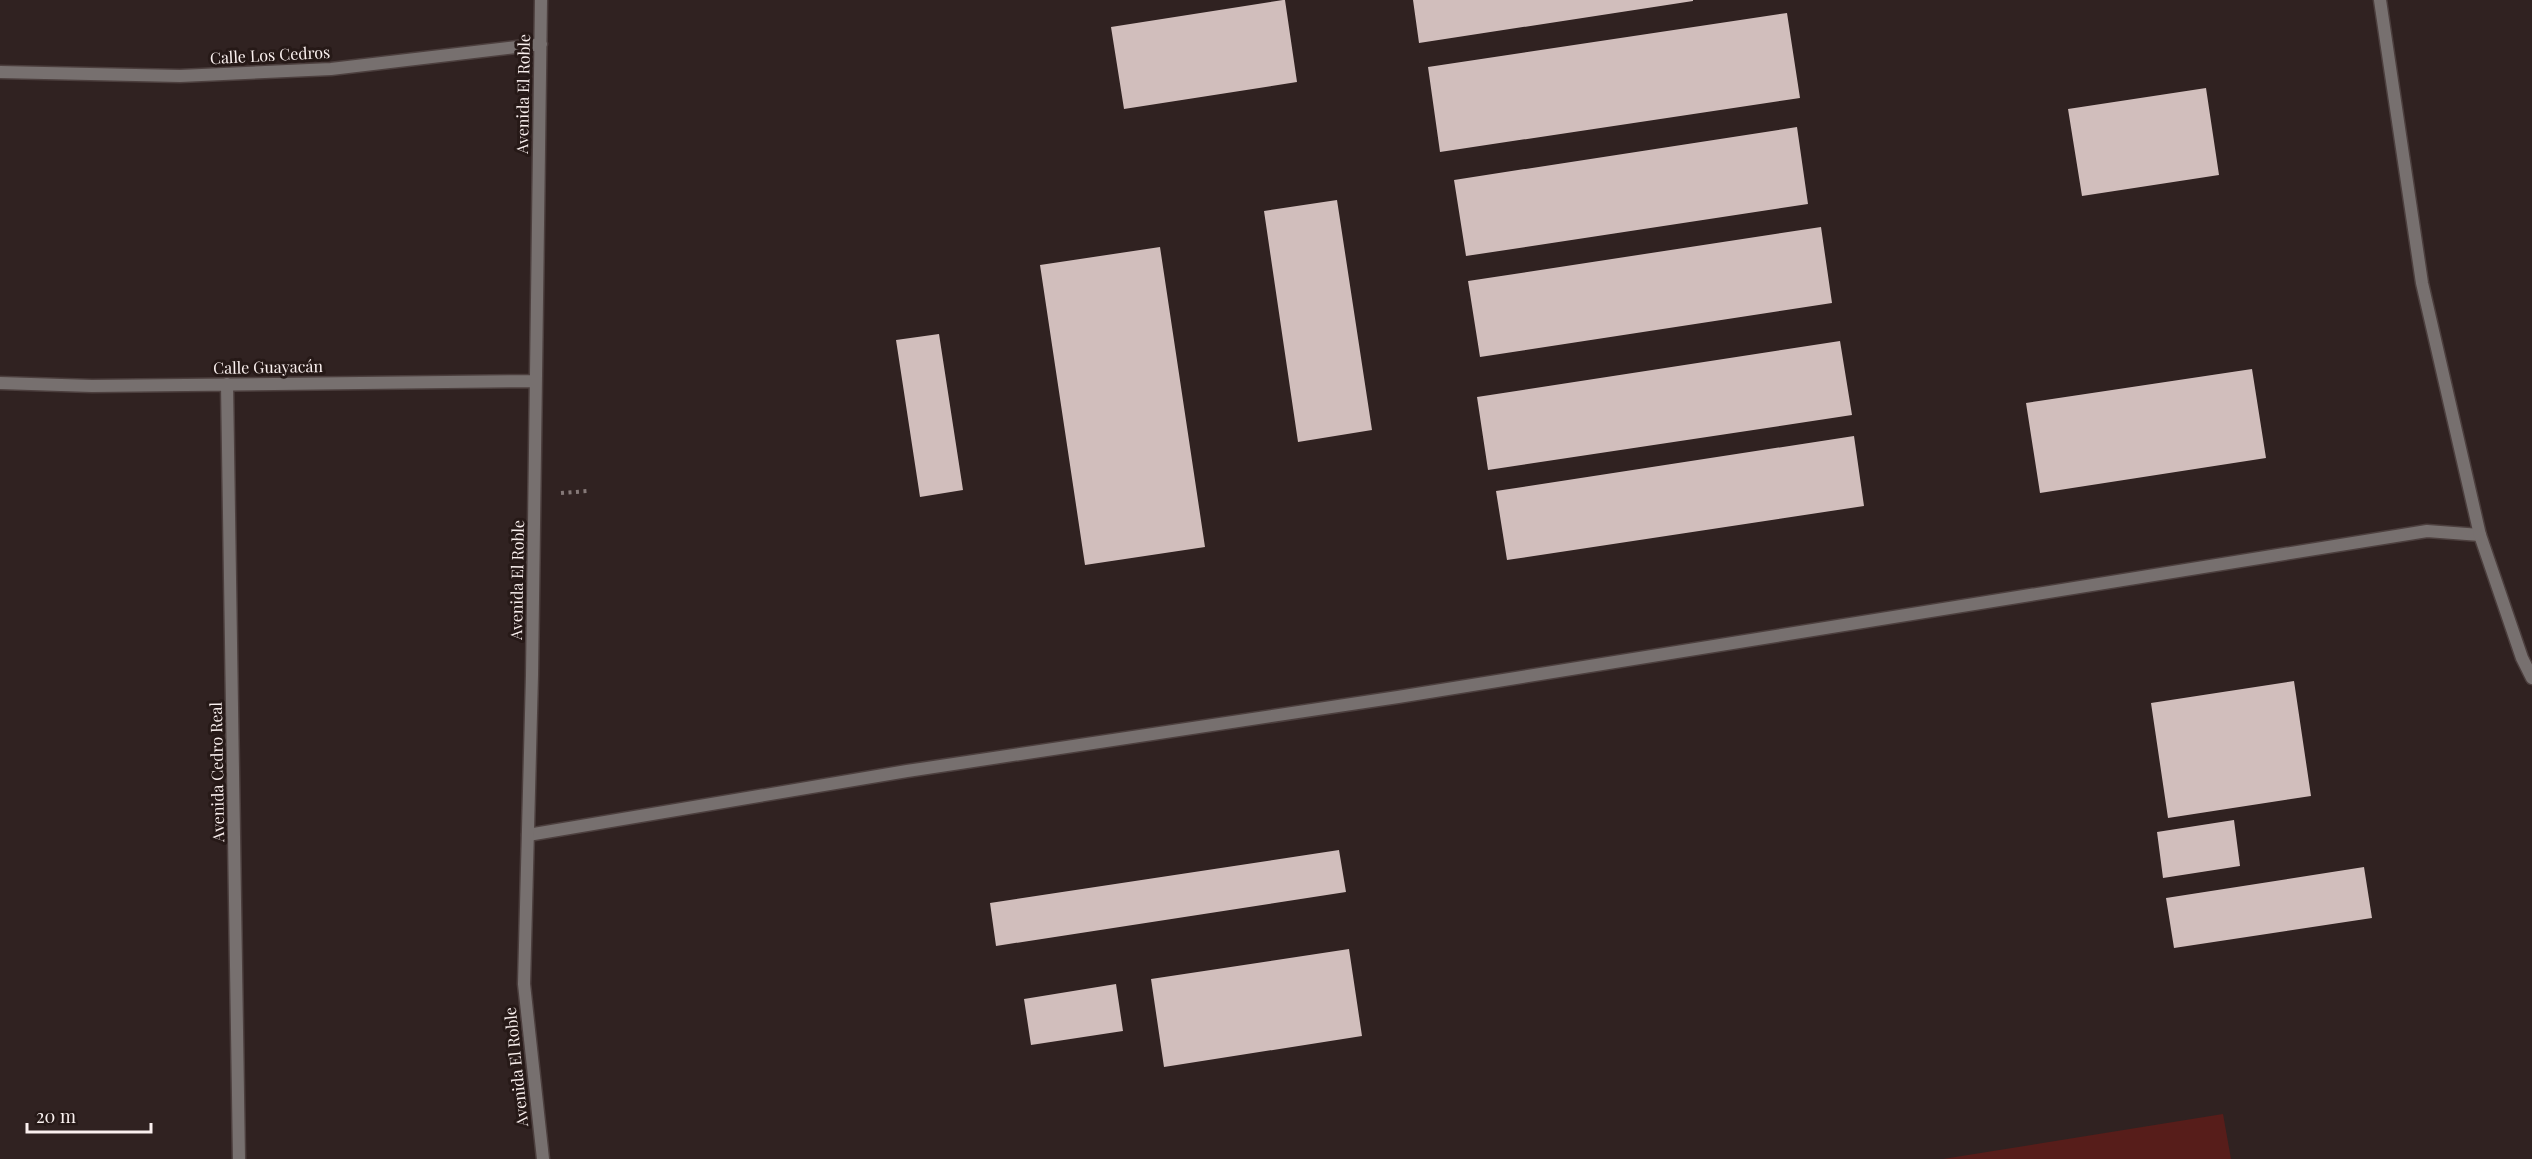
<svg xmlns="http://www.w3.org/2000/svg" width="2532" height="1159" font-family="'Playfair Display',serif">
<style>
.green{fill:#571d1a}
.building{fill:#d1bebc}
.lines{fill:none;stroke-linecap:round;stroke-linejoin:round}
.lane-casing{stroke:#4c3f3e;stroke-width:15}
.street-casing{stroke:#4c3f3e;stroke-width:15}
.path{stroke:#857978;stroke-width:4;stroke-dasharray:3 4.5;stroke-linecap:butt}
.lane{stroke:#77706f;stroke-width:12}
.street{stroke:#77706f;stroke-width:12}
.labels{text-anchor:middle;stroke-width:6;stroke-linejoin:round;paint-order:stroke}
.street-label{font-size:16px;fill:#faf0ef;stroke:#261917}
</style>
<rect width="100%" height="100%" fill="#302221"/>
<path class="green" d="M2223,1114L2231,1159H1943Z"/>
<path class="building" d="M1283,0H1285L1297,82L1124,109L1111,27Z
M1413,0H1693V1L1419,43Z
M1787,13L1800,98L1440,152L1428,67Z
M2206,88L2219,175L2082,196L2068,109Z
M1797,127L1808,204L1466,256L1454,180Z
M1337,200L1372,430L1298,442L1264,211Z
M1821,227L1832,303L1480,357L1468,281Z
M1160,247L1205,547L1085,565L1040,265Z
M939,334L963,490L920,497L896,340Z
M1840,341L1852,415L1488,470L1477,397Z
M2252,369L2266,458L2040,493L2026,403Z
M1854,436L1864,506L1507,560L1496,491Z
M2294,681L2311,796L2168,818L2151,703Z
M2234,820L2240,866L2163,878L2157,832Z
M1339,850L1346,892L996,946L990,903Z
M2364,867L2372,918L2174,948L2166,898Z
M1349,949L1362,1036L1164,1067L1151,979Z
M1116,984L1123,1031L1031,1045L1024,999Z"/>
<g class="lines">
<g class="lane-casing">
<path id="lane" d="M528,835L907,771L1398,697L2427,531L2480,535"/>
</g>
<g class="street-casing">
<path id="street" d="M541,0L532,675L524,984L543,1159
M2380,0L2422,283L2480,535L2522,658L2532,678
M0,72L180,76L331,69L541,44
M0,383L92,386L536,381
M227,384L239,1159"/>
</g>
<path class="path" d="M561,493L588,491"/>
<use href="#lane" class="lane"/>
<use href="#street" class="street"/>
</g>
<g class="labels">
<g class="street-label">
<text transform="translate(270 55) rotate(-3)" y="6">Calle Los Cedros</text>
<text transform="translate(523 94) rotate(-89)" y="6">Avenida El Roble</text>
<text transform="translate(268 367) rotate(-1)" y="6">Calle Guayacán</text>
<text transform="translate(517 580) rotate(-89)" y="6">Avenida El Roble</text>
<text transform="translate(217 772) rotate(-91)" y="6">Avenida Cedro Real</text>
<text transform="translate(516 1067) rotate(-96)" y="6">Avenida El Roble</text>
</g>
</g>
<path d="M27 1123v9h124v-9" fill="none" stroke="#faf0ef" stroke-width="3"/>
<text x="36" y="1123" font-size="18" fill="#faf0ef" stroke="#261917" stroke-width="4.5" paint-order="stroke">20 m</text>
</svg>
